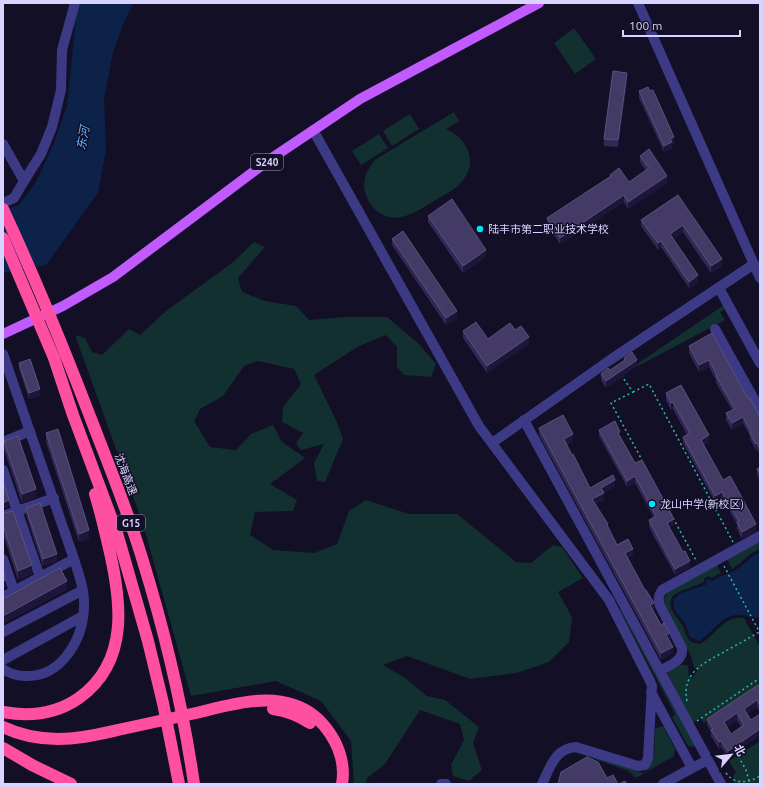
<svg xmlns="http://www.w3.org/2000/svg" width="763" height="787" font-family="Ubuntu,'Noto Sans SC',sans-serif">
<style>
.green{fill:#12302f}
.water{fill:#0c2248}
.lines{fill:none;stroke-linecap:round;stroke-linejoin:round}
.path{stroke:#2fb8b0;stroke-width:1.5;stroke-dasharray:2 3;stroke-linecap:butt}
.minor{stroke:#3d3a85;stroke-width:10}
.major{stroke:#c25bff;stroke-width:10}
.highway{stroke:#ff4fa3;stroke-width:12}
.wall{fill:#312854;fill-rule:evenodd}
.shaded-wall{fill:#1d163a}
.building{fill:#433a66;stroke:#5a527e;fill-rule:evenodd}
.poi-dot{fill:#00e5ff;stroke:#130f26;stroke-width:1.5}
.labels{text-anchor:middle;stroke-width:3;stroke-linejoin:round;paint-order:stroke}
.shield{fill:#130f26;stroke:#9e99be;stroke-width:1}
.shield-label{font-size:10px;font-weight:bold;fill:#d9d4ff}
.poi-label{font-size:11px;fill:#d9d4ff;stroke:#130f26;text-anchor:start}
.street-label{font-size:11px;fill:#d9d4ff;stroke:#130f26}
.water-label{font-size:12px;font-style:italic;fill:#62b6ff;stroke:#130f26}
</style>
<rect width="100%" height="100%" fill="#130f26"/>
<path class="green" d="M574,28L596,59L575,74L554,43Z
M454,112L459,121L446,129C466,138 478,159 464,179C457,189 444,195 434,201C417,211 398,226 378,212C372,207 368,202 366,195C361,181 367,169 376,159Z
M410,114L419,129L392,146L383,131Z
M379,134L388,148L361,165L352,151Z
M254,242L265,247L238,278L242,292L265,301L296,306L309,320L345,317H387L418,343L436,364L431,377L404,375L397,367V347L386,335L359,346L314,375L336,420L343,439L325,482L317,481L314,463L324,444L301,450L296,443L303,433L282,422L283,407L301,384L294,369L258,361L244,366L223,396L200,409L194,421L210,447L236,450L251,434L273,425L282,442L305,458L270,484L297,500L293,511L255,512L250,535L273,550L314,553L337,544L349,511L366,500L409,514H457L516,562L531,563L553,545L562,547L583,578L558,592L572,617L569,642L549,662L516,673L470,679L407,656L383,665L405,678L427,696L445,700L479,727L473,743L482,770L469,781L453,776L451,765L464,740L460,724L420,710L385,764L367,778L365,784H354L351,741L321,701L276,681L191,696L143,524L75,335L85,338L92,352L102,355L129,329L140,335L166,311L232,263Z
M724,305L727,308L720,312L725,320L638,366L637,364Z
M760,541V549C749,553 742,563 732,569L727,559Z
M717,565L721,573L711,578L708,576L704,579V582C698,585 676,592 673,596C666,606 675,615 681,623C688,633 683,642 700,644C715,636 724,615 744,618L760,647V692L757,687L704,723L700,718L691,724L667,675C670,668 680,662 688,666L689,676L692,678L698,670L694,667L691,656L665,607L664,599L667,593Z
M622,609L695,746L692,747L688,746L672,717L675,714L620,610Z
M663,726L675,749L674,756L636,778L629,771L569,750H574L643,773L649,769L654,753L655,729Z
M760,741V784H734L733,776L736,772L729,761Z"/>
<path class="water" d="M78,3H133L123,25L113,52L104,99L106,150L98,193L46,265L3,273V210L19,205L35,184L54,143L67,105L77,9Z
M760,552V618C753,617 745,615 738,615C721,615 712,634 699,641L690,637C688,632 687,626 684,622C678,614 672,610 674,599L681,593L706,585V580L708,579L713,581C719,576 727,575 734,571C744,566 750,556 760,552Z"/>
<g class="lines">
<path class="path" d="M621,375L633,392L611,403L642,460
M633,392L649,384L733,542
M673,518L697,562
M724,566L760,633
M687,701C681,673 704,663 724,652C736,645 748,639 759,632
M697,721L760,678
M736,752L746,770L749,781
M726,773C735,785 748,783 760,776"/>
<path class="minor" d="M638,3L760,278
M313,130L479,426L609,600L650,681L652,686L648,758L645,765L638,766L576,747C555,748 550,768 542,784
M3,144L24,181L41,154L52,127L61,90L62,50L75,3
M3,203L14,198L24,181
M719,288L760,363
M715,329L760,410
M3,354L74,559C79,575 85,591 84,607C83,639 62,677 26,676C18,676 10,674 3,669
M524,420L721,784
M3,442L30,431
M492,443L610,360L754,264
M3,470L40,577
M3,516L54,498
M3,559L14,591
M3,597L74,559
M3,632L83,590
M3,660L83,616
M660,671C669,665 684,661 682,648L660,606C658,600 658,596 662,590L760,536
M651,692L692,768L708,760
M441,784H446
M663,784L692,768"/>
<path class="major" d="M3,334L63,306L113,277L269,160L360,99L539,3"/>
<path class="highway" d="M3,209C37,282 67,356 96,432C112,473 129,515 142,558C165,632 183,708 194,784
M3,238L54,358L73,415L117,533L148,641L163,703L179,784
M273,709C287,711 298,715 310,723
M3,712C30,717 56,714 79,698C131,661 121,598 108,544C104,527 100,510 95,494
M3,727C28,739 56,741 83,737C98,735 113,731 127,728C150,723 173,718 196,713C226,706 263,694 294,705C310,710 322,721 331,735C340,749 345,767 342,784
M3,748L32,765L71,784"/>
</g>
<path class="wall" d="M627,80L618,147L604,146V139Z
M639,91L674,144L672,145V149L664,152L639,98Z
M640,156L667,183L628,209L624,202L560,244L547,225V218L610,177V175L629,182L646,171L640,162Z
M678,195L722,266L711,273L683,232L673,239L698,282L689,288L661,247L658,250L641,226V220Z
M428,216L486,257L463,273L428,222Z
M392,239L457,318L446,325L392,245Z
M515,330L529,344L487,373L463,338V331L488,339Z
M712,333L748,399L760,417V455L757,449L756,450L750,439V436L743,423L732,430L726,420V413L732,410L716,383V380L709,367L699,372L689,353V346Z
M624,358L637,366L606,388L601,380V374L610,370L624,361Z
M19,363L40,396L29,399L19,369Z
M666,393L709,442L704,445L723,480L756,531L742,539L737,529V524L722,498L715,502L683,443V437L687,435L673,409L671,410L666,400Z
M539,428L573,441L566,445L590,488L615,487L604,493V500L595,504L617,545L633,555L628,558L654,610H653L670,640L673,653L661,660L539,435Z
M599,430L620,436L635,463L674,525L669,528L690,567L675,575L652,533L649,526V520L654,518L635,483L627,487L599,436Z
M46,433L89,539L79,542L46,442Z
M4,441L36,497L22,503L4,450Z
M760,467V481L757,475V469Z
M26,508L57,561L43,566L26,515Z
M3,513L32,574L18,580L3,534Z
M760,688V712L757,707L747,713L751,720L728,757L721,747L719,749L711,736V732L707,725V719ZM737,720L741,727L731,734L727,727Z"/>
<path class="shaded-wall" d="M627,73V80L618,147V140Z
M674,137V144L672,145V149L664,152V146L670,139Z
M667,176V183L628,209V202Z
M624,195V202L560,244V238Z
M683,225V232L670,241V234Z
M661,241V247L658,250V243Z
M486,250V257L463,273V266Z
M722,259V266L711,273V266Z
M698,275V282L689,288V282Z
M457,311V318L446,325V318Z
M529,337V344L487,373V366Z
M637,360V366L606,388V381Z
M709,360V367L699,372V365Z
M40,389V396L29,399V393Z
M673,402V409L671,410V403Z
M743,417V423L732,430V423Z
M573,434V441L564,446V439Z
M709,435V442L701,446V440Z
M757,443V449L756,450V444Z
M635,476V483L627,487V481Z
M615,480V487L604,493V500L592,506V499L601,488Z
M36,489V497L22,503V494Z
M722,492V498L715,502V496Z
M9,500V507L3,509V503Z
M674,519V525L667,529V523Z
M756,524V531L742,539V532Z
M89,530V539L79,542V534Z
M633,549V555L625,560V553Z
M57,554V561L43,566V559Z
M690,561V567L675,575V569Z
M32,565V574L18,580V571Z
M6,580V588L3,589V581Z
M67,581V590L3,624V616Z
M654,603V610L650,611V605Z
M670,633V640L666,641V635Z
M673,647V653L661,660V653Z
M757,700V707L744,716V709Z
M737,713V720L724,729V722Z
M760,729V736L728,757V751Z
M721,741V747L719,749V742Z"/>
<path class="building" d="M613,71L627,73L618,140L604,139Z
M648,87L650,91L653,90L674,137L670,139L672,142L664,146L639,91Z
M649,149L667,176L628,202L624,195L560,238L547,218L611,176L610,175L619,168L629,182L649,168L640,156Z
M678,195L722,259L711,266L683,225L670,234L698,275L689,282L661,241L658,243L641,220Z
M452,199L486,250L463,266L428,216Z
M403,231L457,311L446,318L392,239Z
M476,322L488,339L510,323L515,330L521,326L529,337L487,366L463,331Z
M712,333L748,399L750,398L760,417V448L757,443L756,444L750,433L751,432L743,417L732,423L726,413L735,409L716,376L717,375L709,360L699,365L689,346Z
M632,352L637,360L606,381L601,374L608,368L610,370L625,360L624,358Z
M30,359L40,389L29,393L19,363Z
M681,385L709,435L701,440L723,480L730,476L733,481L756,524L742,532L737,522L739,521L722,492L715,496L683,437L690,433L673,402L671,403L666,393Z
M563,415L573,434L564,439L572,455L573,454L590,488L613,475L615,480L601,488L604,493L592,499L608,524L607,525L617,545L628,539L633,549L625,553L645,590H646L654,603L650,605L661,625L664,623L670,633L666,635L673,647L661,653L539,428Z
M615,421L620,432L618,433L635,463L642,460L674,519L667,523L683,552L685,551L690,561L675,569L652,526L649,520L656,516L635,476L627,481L599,430Z
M58,429L89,530L79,534L46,433Z
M18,436L36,489L22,494L4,441Z
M760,467V474L757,469Z
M3,482L9,500L3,503Z
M40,503L57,554L43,559L26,508Z
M13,511L32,565L18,571L3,525V513H5Z
M60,568L67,581L3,616V599Z
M3,571L6,580L3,581Z
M758,685L760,688V705L757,700L744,709L751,720L760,714V729L728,751L721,741L719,742L711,730L713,729L707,719ZM737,713L744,725L731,734L724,722Z
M587,757L598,762L607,778L613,775L618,784H558L561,772Z
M625,781L627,784H619Z"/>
<g class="poi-dot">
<circle cx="480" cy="229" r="4"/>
<circle cx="652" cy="504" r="4"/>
</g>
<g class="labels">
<g class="shield">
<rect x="251" y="154" width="32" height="16" rx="3"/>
<rect x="117" y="515" width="28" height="16" rx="3"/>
</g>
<g class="shield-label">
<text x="267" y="166">S240</text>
<text x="131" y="527">G15</text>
</g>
<g class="poi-label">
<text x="488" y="233">陆丰市第二职业技术学校</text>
<text x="660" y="508">龙山中学(新校区)</text>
</g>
<g class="street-label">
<text transform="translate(126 474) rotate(69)" y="4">沈海高速</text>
</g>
<g class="water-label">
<text transform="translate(83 138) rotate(-79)" y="4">东河</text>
</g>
</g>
<rect width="763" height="787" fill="none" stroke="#d9d4ff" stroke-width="8"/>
<g transform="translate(731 755) rotate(62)" stroke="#130f26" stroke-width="3" paint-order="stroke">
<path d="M0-3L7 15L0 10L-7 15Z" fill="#d9d4ff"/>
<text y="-6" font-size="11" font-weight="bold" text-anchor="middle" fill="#d9d4ff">北</text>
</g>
<path d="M623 30v6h117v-6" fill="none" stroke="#d9d4ff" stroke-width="2"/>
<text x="629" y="30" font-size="12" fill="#d9d4ff" stroke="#130f26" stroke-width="3" paint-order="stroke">100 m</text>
</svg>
